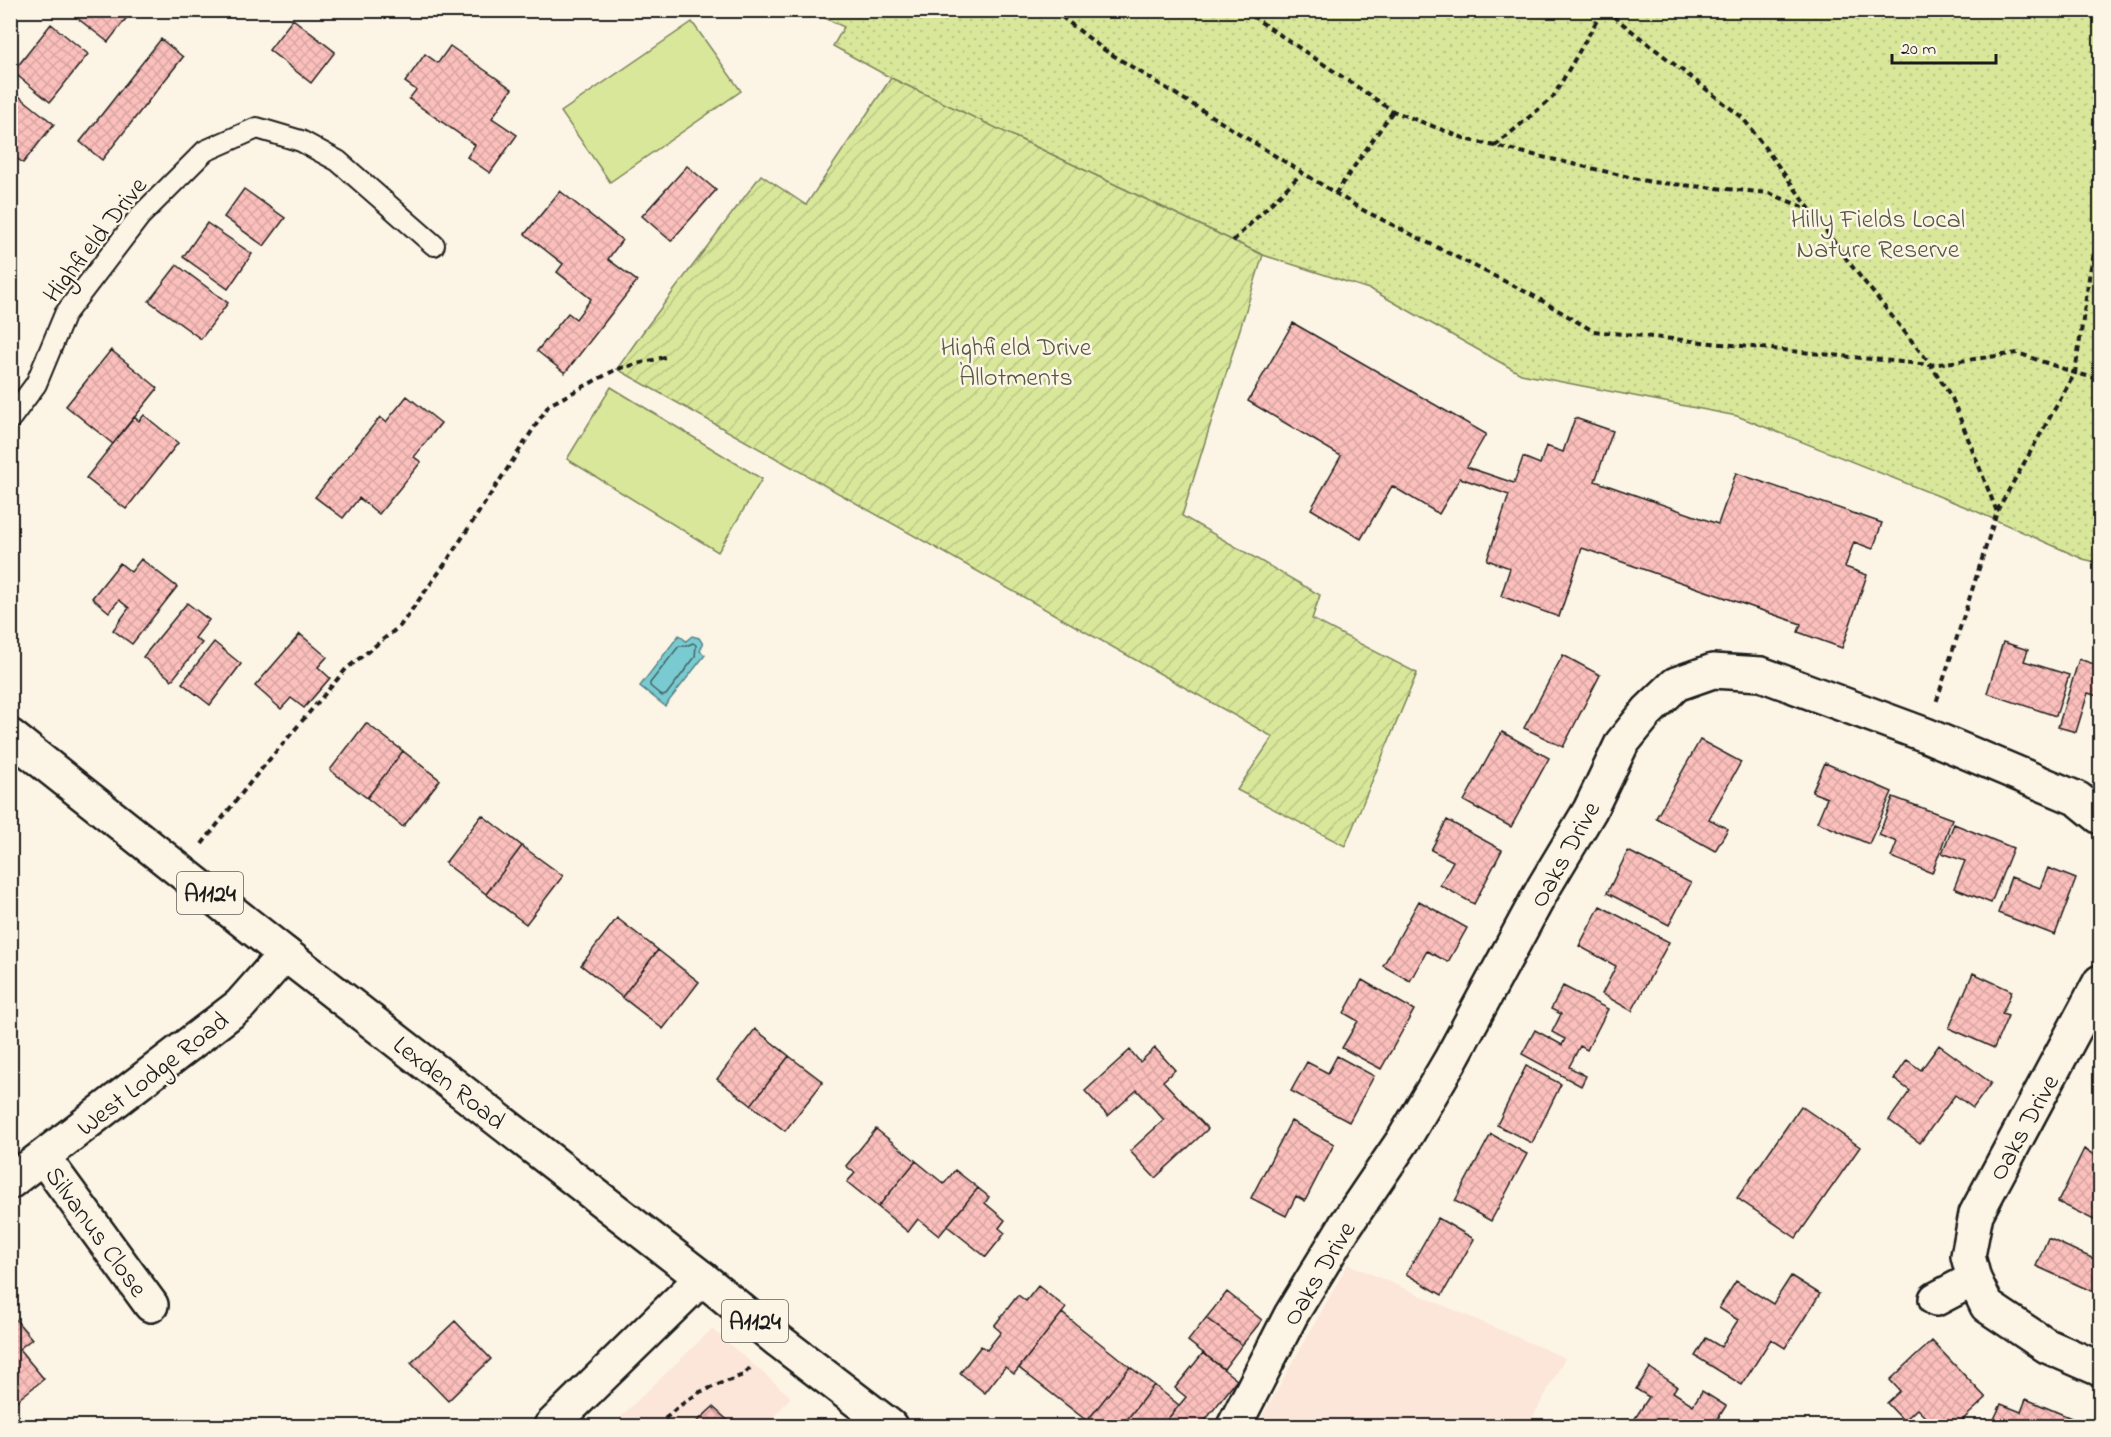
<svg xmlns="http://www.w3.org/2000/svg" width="2111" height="1437" font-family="'Indie Flower',sans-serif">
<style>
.built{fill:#fce5d9}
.grass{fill:#d9e79a;stroke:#7a825b;stroke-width:1.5}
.park{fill:url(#park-dots);stroke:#7a825b;stroke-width:1.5}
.garden{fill:url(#garden-furrows);stroke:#7a825b;stroke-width:1.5}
.water{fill:#7acbd1;stroke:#548589;stroke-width:1.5}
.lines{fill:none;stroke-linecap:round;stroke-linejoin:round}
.shore{stroke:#426264;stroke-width:1.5}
.building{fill:url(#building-cross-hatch);stroke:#1c1c1c;stroke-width:1.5}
.lane-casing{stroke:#1c1c1c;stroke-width:24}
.street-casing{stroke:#1c1c1c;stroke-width:38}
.primary-casing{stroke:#1c1c1c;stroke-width:38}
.path{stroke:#1c1c1c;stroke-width:4;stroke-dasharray:6 4.5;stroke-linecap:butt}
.lane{stroke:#fcf5e5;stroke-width:20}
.street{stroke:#fcf5e5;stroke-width:33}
.primary{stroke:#fcf5e5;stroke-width:33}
.labels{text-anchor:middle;stroke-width:5;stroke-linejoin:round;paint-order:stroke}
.shield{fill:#fcf5e5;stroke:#5f5d58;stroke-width:1.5}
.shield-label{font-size:24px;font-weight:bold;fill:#1c1c1c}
.park-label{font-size:26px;fill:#555942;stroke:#fcf5e5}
.street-label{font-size:26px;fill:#1c1c1c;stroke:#fcf5e5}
</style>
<defs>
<pattern id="park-dots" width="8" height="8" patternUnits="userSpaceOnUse" patternTransform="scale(1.5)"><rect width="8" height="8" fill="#d9e79a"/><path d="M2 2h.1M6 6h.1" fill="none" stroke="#bac684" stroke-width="1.8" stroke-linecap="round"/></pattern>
<pattern id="garden-furrows" width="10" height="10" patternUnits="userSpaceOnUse" patternTransform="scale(1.5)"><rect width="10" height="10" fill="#d9e79a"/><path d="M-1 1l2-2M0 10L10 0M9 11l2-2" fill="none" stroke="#bac684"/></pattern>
<pattern id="building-cross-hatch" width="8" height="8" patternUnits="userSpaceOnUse" patternTransform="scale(1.5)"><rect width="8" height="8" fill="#fbbfbc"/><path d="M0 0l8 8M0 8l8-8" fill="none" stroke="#d7a4a1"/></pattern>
</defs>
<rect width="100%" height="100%" fill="#fcf5e5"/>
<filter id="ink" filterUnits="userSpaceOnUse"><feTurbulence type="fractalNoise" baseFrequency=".0167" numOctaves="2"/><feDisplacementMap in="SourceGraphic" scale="12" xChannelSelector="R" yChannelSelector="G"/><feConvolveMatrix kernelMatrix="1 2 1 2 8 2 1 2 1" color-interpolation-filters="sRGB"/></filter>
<g filter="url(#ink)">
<path class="built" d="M1348,1264L1565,1358L1528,1426H1257Z
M712,1329L791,1397L766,1426H611Z"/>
<path class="grass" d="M692,22L741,91L610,182L561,112Z
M611,387L762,479L718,552L567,459Z"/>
<path class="park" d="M810,11H2100V563L2083,559L1971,509L1737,416L1521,374L1372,290L1263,255L891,78L833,46L844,27Z"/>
<path class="garden" d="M891,78L1263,255L1182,516L1320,595L1312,619L1417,673L1345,846L1237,790L1273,737L617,369L645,329L761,175L806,205Z"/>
<path class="water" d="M679,635L686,641L692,636L699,638L703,644L700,651L705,655L665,706L640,686Z"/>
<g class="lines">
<path class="shore" d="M693,643L696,645L695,657L666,695L662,696L650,686V683L679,646H686Z"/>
</g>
<path class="building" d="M122,10L128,16L108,42L68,11Z
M293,19L335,52L311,83L269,50Z
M51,24L88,54L50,102L13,72Z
M161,39L183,57L102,160L80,142Z
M450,46L512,89L492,118L517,135L490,173L467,157L475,145L409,99L416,90L405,82L425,54L438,63Z
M10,89L54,124L23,163L10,153Z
M687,166L716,190L671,241L642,216Z
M244,189L285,218L264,246L224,217Z
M560,191L622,240L608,259L637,281L565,373L537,351L568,313L576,319L591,299L557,272L563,264L525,234Z
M207,223L252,254L228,289L183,257Z
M177,265L228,303L201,339L149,301Z
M1293,323L1486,434L1467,467L1514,483L1523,457L1540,464L1546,446L1563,452L1575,418L1613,431L1595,481L1718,524L1736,473L1882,523L1873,549L1854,542L1845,567L1867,575L1842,648L1798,632L1801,624L1582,548L1559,617L1501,596L1510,568L1487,560L1509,495L1460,478L1439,514L1392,486L1361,539L1311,509L1341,456L1248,401Z
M111,350L158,388L113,444L66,406Z
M407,396L441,423L414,457L421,462L379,514L359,498L343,518L315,497L380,417L386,422Z
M144,415L178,443L126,509L86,478L134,417L139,421Z
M141,559L177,587L132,644L113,630L129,608L119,600L109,612L92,598L120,563L131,572Z
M187,603L209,620L195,638L202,643L172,680L143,657Z
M300,634L327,657L318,667L330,678L304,708L291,698L281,709L255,686Z
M214,642L241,664L210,705L182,683Z
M2003,642L2028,650L2024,661L2069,675L2056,716L1987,693Z
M1563,655L1600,675L1563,747L1524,728Z
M2079,659L2100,666V697L2088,693L2076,732L2058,727Z
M366,723L403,751L367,798L330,770Z
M1502,732L1549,758L1511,827L1464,801Z
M1700,740L1741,762L1709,819L1728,829L1715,851L1656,818Z
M403,751L440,780L403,827L367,798Z
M1825,763L1892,792L1869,844L1817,822L1827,798L1812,792Z
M1893,797L1952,819L1932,873L1891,857L1897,842L1879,835Z
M482,815L522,846L486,894L445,863Z
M1447,820L1502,850L1474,904L1440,885L1453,861L1431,850Z
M1954,824L2013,848L1991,903L1954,888L1965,861L1942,853Z
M522,846L563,876L526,924L486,894Z
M1628,851L1691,883L1669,925L1607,893Z
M2048,868L2076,879L2055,935L1998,913L2011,877L2040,888Z
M1419,901L1467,928L1448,962L1427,951L1410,981L1383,966Z
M1600,906L1669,942L1632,1011L1602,994L1616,966L1579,946Z
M617,918L658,950L622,997L581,965Z
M658,950L699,982L663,1029L622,997Z
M1973,973L2012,991L2002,1014L2008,1016L1994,1048L1949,1028Z
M1362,980L1414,1010L1381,1069L1342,1048L1358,1021L1344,1013Z
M1563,986L1608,1009L1587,1050L1580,1046L1569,1067L1586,1076L1581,1086L1522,1054L1535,1030L1562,1045L1565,1039L1552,1032L1561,1014L1551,1009Z
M755,1029L789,1056L751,1105L717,1079Z
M1939,1045L1991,1083L1973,1108L1955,1095L1920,1143L1889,1120L1910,1091L1894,1079L1907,1060L1921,1070Z
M1155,1048L1175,1070L1163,1081L1208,1129L1155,1178L1130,1151L1164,1120L1137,1090L1108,1116L1085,1091L1130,1050L1140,1062Z
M789,1056L823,1082L785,1131L751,1105Z
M1337,1056L1374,1076L1349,1122L1291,1091L1307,1062L1328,1073Z
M1526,1066L1561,1084L1532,1143L1497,1125Z
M1801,1106L1860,1147L1796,1238L1737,1198Z
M1291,1121L1334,1144L1305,1201L1296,1196L1286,1216L1251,1198Z
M876,1129L916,1161L878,1207L847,1182L855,1173L846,1166Z
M1491,1134L1527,1154L1491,1221L1455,1201Z
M2084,1149L2100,1158V1223L2058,1202Z
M916,1161L944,1184L955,1170L978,1188L939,1236L918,1219L908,1232L878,1207Z
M978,1188L989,1197L985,1203L1005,1220L999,1228L1005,1233L986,1257L947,1226Z
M1438,1218L1474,1239L1442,1295L1406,1274Z
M2048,1238L2096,1260L2100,1250V1295L2036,1266Z
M1791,1276L1820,1294L1785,1348L1771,1339L1742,1385L1695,1356L1706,1338L1721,1347L1738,1320L1719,1308L1736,1281L1773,1304Z
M1038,1286L1066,1308L1014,1374L1005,1367L985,1393L960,1373L981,1346L987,1350L1001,1332L994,1326L1018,1295L1026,1301Z
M1227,1292L1262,1320L1242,1345L1206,1318Z
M10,1313L32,1339L19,1349L44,1379L10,1406Z
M1062,1313L1130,1367L1087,1421L1019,1368Z
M1206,1318L1242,1345L1224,1369L1188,1341Z
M455,1321L491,1359L448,1401L411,1363Z
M1932,1341L1986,1398L1956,1426H1934L1917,1409L1904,1421L1887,1403L1900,1391L1890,1380Z
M1203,1353L1237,1380L1203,1423L1207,1426H1162L1186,1397L1175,1388Z
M1130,1367L1154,1385L1122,1426H1094L1087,1421Z
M1650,1368L1677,1386L1673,1392L1693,1405L1702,1391L1726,1406L1713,1426H1630L1649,1397L1636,1389Z
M1154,1385L1179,1405L1162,1426H1122Z
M2026,1399L2071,1418L2067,1426H1991L2001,1404L2021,1412Z
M713,1407L734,1426H692Z"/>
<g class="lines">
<g class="lane-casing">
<path id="lane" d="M10,419L36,384L65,314L140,216L205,151L257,128L301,141L338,161L434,245"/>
</g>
<g class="street-casing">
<path id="street" d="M2100,982L1976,1214L1968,1256L1974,1279L1987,1306L2047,1346L2100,1369
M43,1157L151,1305
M10,1182L240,1005L285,954
M1936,1299L1974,1279
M551,1426L702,1278
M1234,1426L1291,1315L1345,1226L1404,1139L1450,1061L1544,887L1590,810L1622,743L1648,711L1676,684L1713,671L1761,674L1926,735L2078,799L2100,817"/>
</g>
<g class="primary-casing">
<path id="primary" d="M10,736L285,954L702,1278L779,1341L890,1426"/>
</g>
<path class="path" d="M1053,10L1103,49L1361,209L1534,296L1593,331L1931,365L1952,398L1997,512L1936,703
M1243,10L1393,111L1469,140L1651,182L1769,193L1810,210
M1605,10L1743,118L1851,265L1931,365L2018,353L2075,373L2100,379
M2100,84L2099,98L2100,115
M1495,146L1553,97L1603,10
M1335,194L1393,111
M1233,241L1302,173
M1997,511L2075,373L2090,271L2100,229
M202,844L253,779L346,669L400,626L445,564L549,405L617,369L665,357
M657,1426L678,1407L700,1392L743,1375L753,1365"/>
<use href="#lane" class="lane"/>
<use href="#street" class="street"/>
<use href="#primary" class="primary"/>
</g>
</g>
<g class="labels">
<g class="shield">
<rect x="177" y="872" width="66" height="42" rx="4.5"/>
<rect x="722" y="1300" width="66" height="42" rx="4.5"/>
</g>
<g class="shield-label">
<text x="210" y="901">A1124</text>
<text x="755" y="1329">A1124</text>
</g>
<g class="park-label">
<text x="1878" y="227">Hilly Fields Local<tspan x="1878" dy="30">Nature Reserve</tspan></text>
<text x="1016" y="355">Highfield Drive<tspan x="1016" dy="30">Allotments</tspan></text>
</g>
<g class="street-label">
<text transform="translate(94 239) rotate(-52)" y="9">Highfield Drive</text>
<text transform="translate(1564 854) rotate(-61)" y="9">Oaks Drive</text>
<text transform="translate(152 1073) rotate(-38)" y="9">West Lodge Road</text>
<text transform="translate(450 1082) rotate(38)" y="9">Lexden Road</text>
<text transform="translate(2023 1127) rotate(-61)" y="9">Oaks Drive</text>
<text transform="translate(97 1231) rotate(54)" y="9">Silvanus Close</text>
<text transform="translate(1318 1273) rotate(-59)" y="9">Oaks Drive</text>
</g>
</g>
<rect width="2111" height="1437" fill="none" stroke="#fcf5e5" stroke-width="36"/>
<rect x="18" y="18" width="2075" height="1401" fill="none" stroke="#1c1c1c" stroke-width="2" filter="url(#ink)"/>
<path d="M1892 54v9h104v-9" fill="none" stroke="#1c1c1c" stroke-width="3"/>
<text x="1901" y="54" font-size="18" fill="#1c1c1c" stroke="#fcf5e5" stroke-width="4.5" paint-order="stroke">20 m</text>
</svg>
